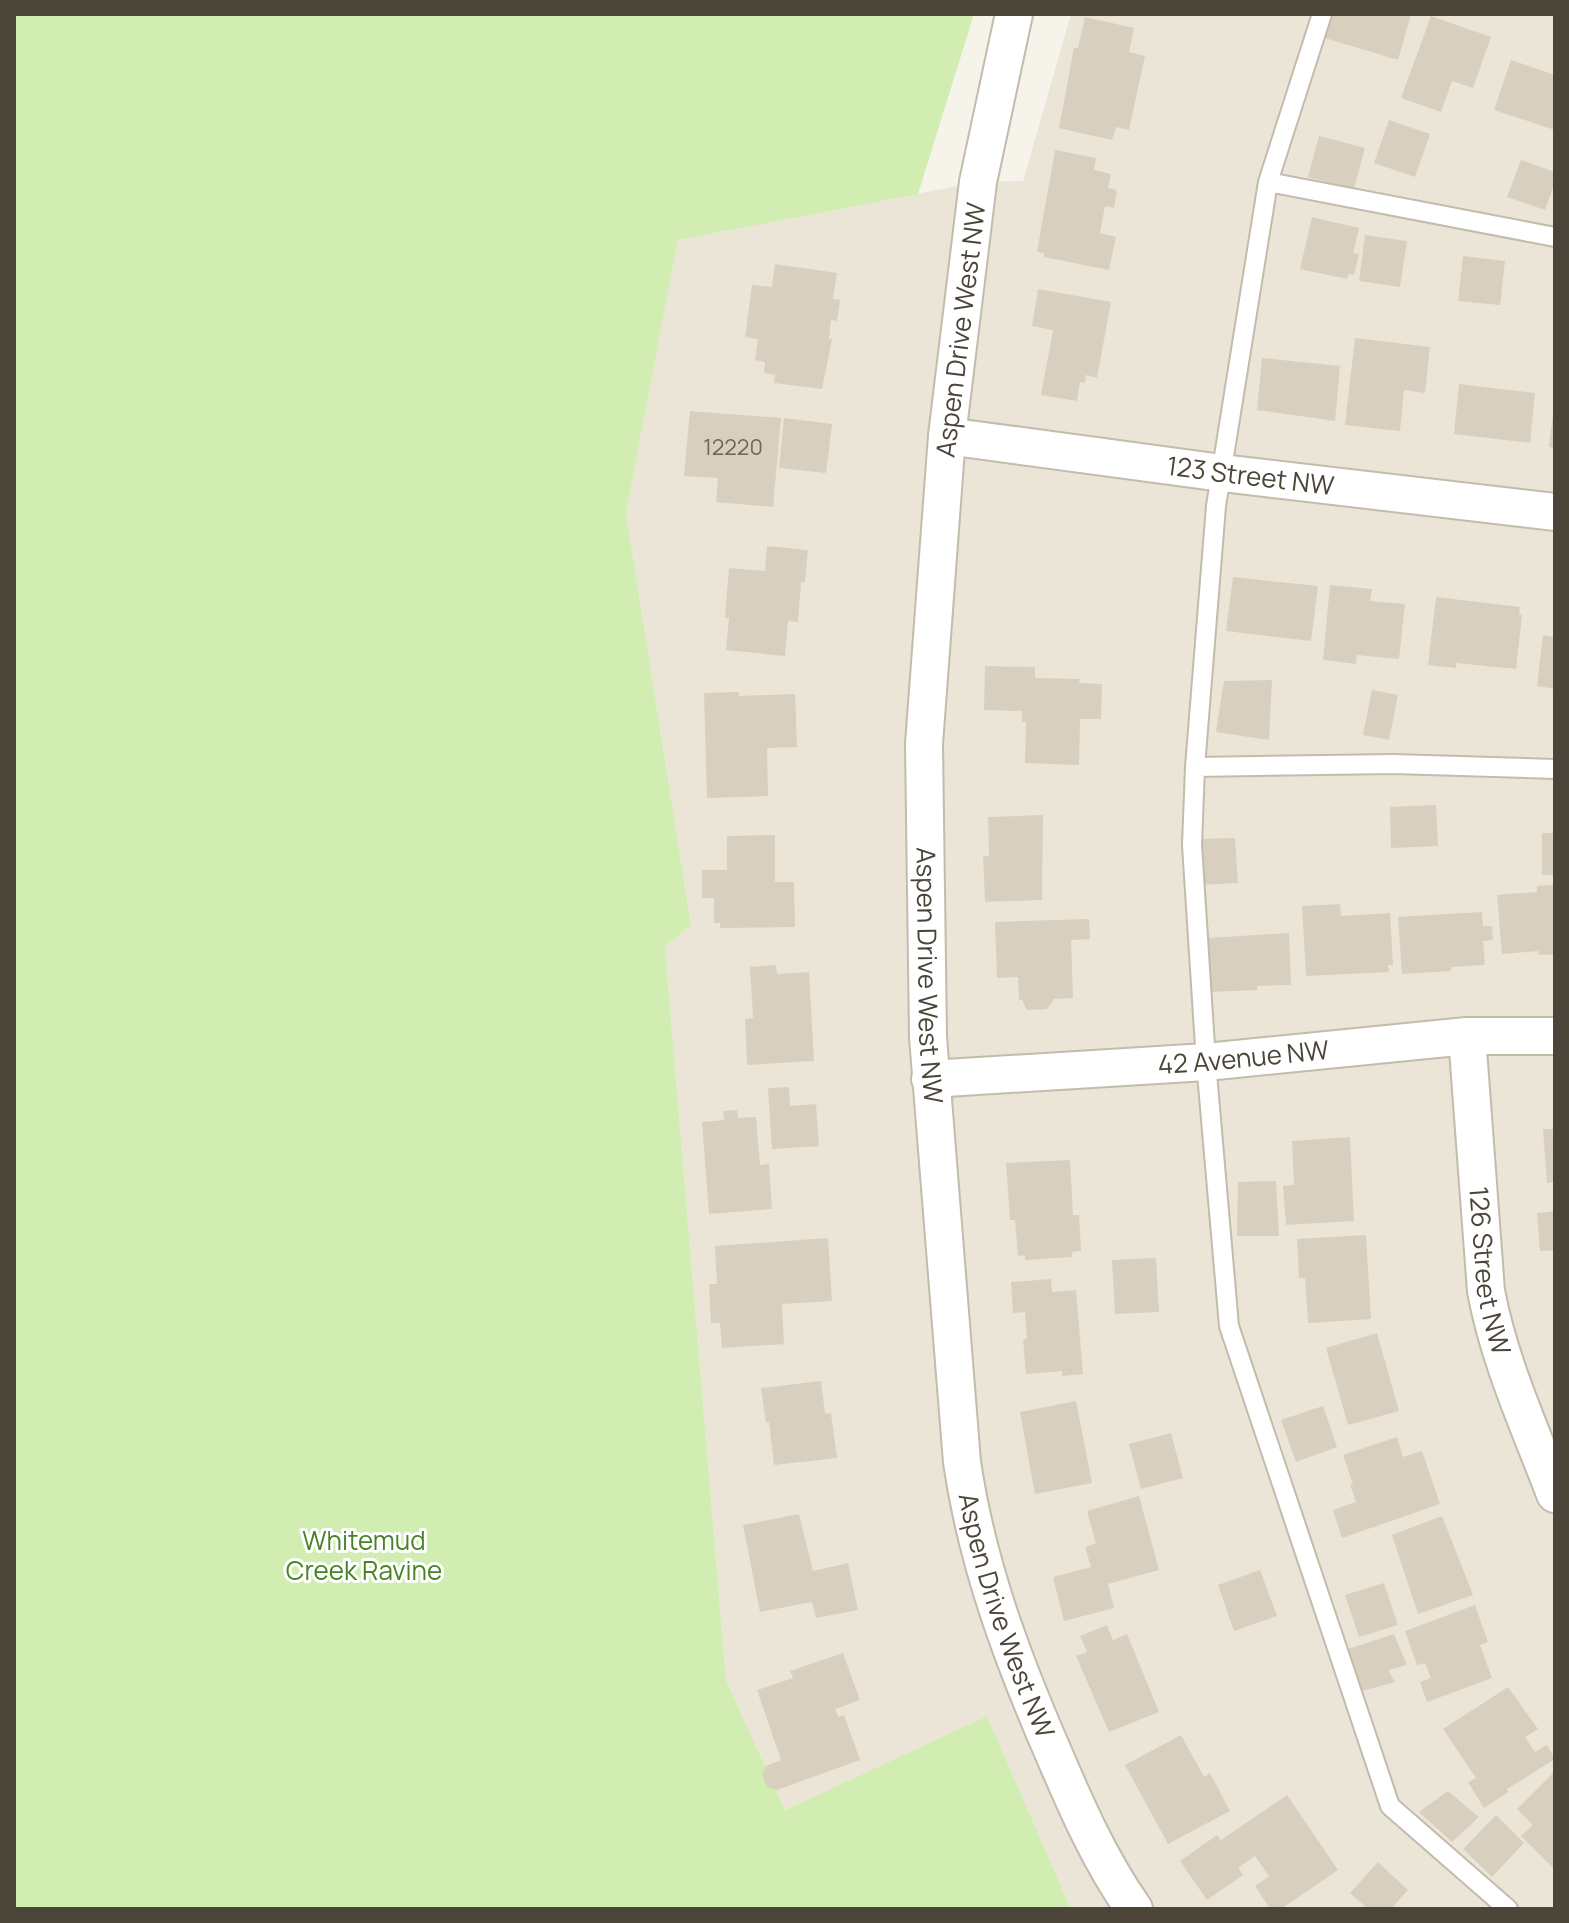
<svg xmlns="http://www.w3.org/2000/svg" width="1569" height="1923" font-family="Manrope,sans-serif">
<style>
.residential{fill:#ebe5d8}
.green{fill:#d1edb1}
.building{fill:#d9cfbf}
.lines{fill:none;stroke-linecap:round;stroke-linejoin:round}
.service-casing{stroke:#c3bbac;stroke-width:22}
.minor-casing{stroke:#c3bbac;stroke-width:40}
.service{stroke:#fff;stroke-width:18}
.minor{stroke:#fff;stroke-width:36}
.labels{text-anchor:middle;stroke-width:6;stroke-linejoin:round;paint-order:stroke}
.number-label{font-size:22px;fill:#6e675a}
.street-label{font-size:26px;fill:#4b4438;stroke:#fff}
.park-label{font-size:26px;fill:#478325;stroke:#fff}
</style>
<rect width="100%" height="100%" fill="#f6f3eb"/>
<path class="residential" d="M1071,14H1555V1909H1071L987,1716L785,1810L726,1680L665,947L691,925L626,513L678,240L978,182L1023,181Z"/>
<path class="green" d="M14,14H974L918,194L678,240L626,513L691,925L665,947L726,1680L785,1810L987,1716L1071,1909H14Z"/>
<path class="building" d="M1332,14H1411L1398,60L1325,38Z
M1431,16L1491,37L1473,88L1452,81L1441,112L1401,98Z
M1085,17L1134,28L1129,52L1145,56L1129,130L1116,127L1112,140L1059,128L1074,48H1078Z
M1511,60L1555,75V130L1494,110Z
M1389,120L1430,134L1415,177L1374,163Z
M1319,136L1365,148L1354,189L1308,177Z
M1055,150L1096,158L1094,170L1111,174L1108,188L1117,190L1114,208L1105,206L1100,233L1116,237L1109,270L1044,257V253L1037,252Z
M1521,160L1555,172V182L1545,210L1507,197Z
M1312,217L1359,228L1353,253L1359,254L1354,275L1349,274L1347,279L1300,269Z
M1365,235L1407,241L1400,287L1359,281Z
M1463,256L1505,261L1500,305L1458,301Z
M775,264L837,273L833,299L840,300L837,321L831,320L829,339H832L822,389L774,383L775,375L764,373L765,362L755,360L758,339L745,337L752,285L772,287Z
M1038,289L1111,302L1097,378L1086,375L1085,383L1080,382L1077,401L1041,395L1053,330L1032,326Z
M1355,338L1430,347L1425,393L1404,390L1400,431L1345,425Z
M1262,358L1340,366L1335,421L1257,410Z
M1459,384L1535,393L1530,443L1454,434Z
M690,411L781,418L773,507L716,502L718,478L684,476Z
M1553,414H1555V448L1549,447Z
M784,418L832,424L826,473L779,468Z
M767,546L808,550L805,582H801L798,622L788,621L785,656L726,650L729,618H725L729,568L765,571Z
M1233,577L1318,586L1311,641L1226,631Z
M1330,585L1372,589L1370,601L1405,604L1399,659L1357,655L1356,664L1323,660Z
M1436,597L1520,607L1519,615H1522L1516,669L1456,663V668L1428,665Z
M1543,635L1555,637V689L1537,686Z
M985,666L1035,667V678L1080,679L1079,683L1102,684L1101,719H1080L1079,765L1025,763L1026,722H1022V711L984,710Z
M1272,680L1269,740L1216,732L1224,681Z
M1372,690L1398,695L1389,740L1363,735Z
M739,692V696L795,694L797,747L767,748L768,796L707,798L704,693Z
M1436,805L1438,846L1391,848L1390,807Z
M1043,815L1042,900L985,902L983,856H989L988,817Z
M1542,833H1555V875H1542Z
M775,835V882H794L795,927L720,928V923H714V898H702V870H727V836Z
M1235,838L1238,883L1200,885L1197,839Z
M1555,885V954L1539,955L1538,951L1502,954L1497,895L1537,892V886Z
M1340,904L1341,916L1390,913L1393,965H1388L1389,972L1306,976L1302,906Z
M1482,912L1483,926H1492L1493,940L1483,941L1485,965L1451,967V971L1402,974L1398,917Z
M1089,919L1090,939L1071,940L1073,998L1054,999L1047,1009L1027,1010L1022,1000H1019L1018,977L997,978L995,922Z
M1289,933L1291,985L1257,986V990L1210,992L1208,938Z
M776,965L777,974L809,972L814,1061L747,1065L745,1019L753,1018L750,967Z
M789,1087L790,1106L816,1104L819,1146L772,1149L768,1088Z
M737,1110L738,1118L756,1117L760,1165L769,1164L772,1209L709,1214L702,1122L724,1120L723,1111Z
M1543,1129H1555V1182L1547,1183Z
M1350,1137L1354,1221L1286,1225L1283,1186L1294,1185L1292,1141Z
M1070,1160L1073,1215H1079L1081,1251L1072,1252V1257L1025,1260V1255L1018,1256L1015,1220H1010L1006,1163Z
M1276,1181L1279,1236H1237L1238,1182Z
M1555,1211V1250L1540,1251L1537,1213Z
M1366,1235L1371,1319L1308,1323L1305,1278H1299L1297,1239Z
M828,1238L832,1301L782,1304L784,1344L722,1348L720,1323H711L709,1284H717L715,1246Z
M1156,1258L1159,1312L1115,1314L1112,1260Z
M1051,1279L1052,1292L1076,1290L1083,1374L1062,1376V1371L1026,1374L1023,1339H1027L1025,1312L1013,1313L1011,1282Z
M1377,1333L1399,1411L1348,1425L1326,1348Z
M821,1381L825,1414L831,1413L837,1458L774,1465L769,1422L766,1423L761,1388Z
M1076,1401L1092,1483L1035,1494L1020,1412Z
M1323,1406L1337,1447L1296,1462L1281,1420Z
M1171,1433L1183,1478L1141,1489L1129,1444Z
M1397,1437L1403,1457L1422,1451L1440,1504L1342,1538L1333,1510L1356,1502L1350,1485L1353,1484L1343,1455Z
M1139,1496L1159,1570L1108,1584L1114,1608L1064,1621L1053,1577L1091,1567L1085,1547L1096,1543L1087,1511Z
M799,1514L813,1571L848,1563L858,1610L816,1618L812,1602L760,1612L743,1525Z
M1442,1516L1473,1595L1418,1614L1392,1535Z
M1260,1570L1277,1616L1234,1631L1218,1585Z
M1384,1583L1398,1625L1359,1637L1345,1595Z
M1475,1605L1488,1642L1480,1645L1492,1678L1427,1702L1420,1682L1431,1678L1425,1663L1417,1665L1405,1631Z
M1107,1625L1113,1640L1127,1634L1159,1712L1109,1732L1076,1656L1087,1652L1080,1636Z
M1394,1634L1407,1665L1388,1670L1395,1682L1359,1692L1348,1649Z
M843,1653L860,1700L835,1709L838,1717L844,1715L860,1760L777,1790L767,1787L762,1774L766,1766L781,1760L757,1690L793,1678L790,1671Z
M1508,1687L1538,1729L1525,1737L1535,1752L1547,1745L1555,1759L1507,1789L1508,1792L1484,1808L1468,1782L1476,1778L1443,1729Z
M1181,1735L1204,1777L1210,1773L1230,1811L1168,1844L1125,1765Z
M1555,1771V1870L1521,1836L1533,1825L1517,1809Z
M1448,1791L1479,1817L1452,1842L1419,1812Z
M1287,1795L1338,1870L1281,1909H1270L1255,1886L1269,1876L1255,1856L1238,1868L1243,1875L1207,1900L1180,1861L1217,1835L1221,1840Z
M1496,1815L1524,1843L1492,1877L1463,1849Z
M1378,1862L1408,1890L1391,1909H1368L1350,1893Z"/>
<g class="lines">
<g class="service-casing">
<path id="service" d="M1322,14L1268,182L1216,506L1195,767L1192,845L1206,1062L1229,1326L1390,1806L1508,1909
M1268,182L1555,237
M1195,767L1393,764L1555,769"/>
</g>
<g class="minor-casing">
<g id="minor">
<path id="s1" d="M1014,14L978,182L947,436L924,744L928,1037L962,1462C977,1564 1012,1658 1053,1752C1076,1806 1100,1861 1134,1909"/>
<path id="s2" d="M947,436L1222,473L1555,512"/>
<path id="s3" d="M1467,1036L1486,1291C1499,1361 1530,1428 1555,1494"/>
<path id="s4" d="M930,1079L1206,1062L1467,1036H1555"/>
</g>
</g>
<use href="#service" class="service"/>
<use href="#minor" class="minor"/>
</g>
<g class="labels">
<g class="number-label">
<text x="733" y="455">12220</text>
</g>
<g class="street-label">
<text transform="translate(961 330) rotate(-83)" y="9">Aspen Drive West NW</text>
<text dy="9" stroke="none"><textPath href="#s2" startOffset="306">123 Street NW</textPath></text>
<text dy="9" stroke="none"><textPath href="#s1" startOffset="968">Aspen Drive West NW</textPath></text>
<text dy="9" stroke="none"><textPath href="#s4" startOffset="314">42 Avenue NW</textPath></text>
<text dy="9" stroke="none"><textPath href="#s3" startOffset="236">126 Street NW</textPath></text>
<text dy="9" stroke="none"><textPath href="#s1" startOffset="1616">Aspen Drive West NW</textPath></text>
</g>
<g class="park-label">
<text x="364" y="1550">Whitemud<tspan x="364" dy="30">Creek Ravine</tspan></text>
</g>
</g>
<rect width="1569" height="1923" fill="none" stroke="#4b4438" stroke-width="32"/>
</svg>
